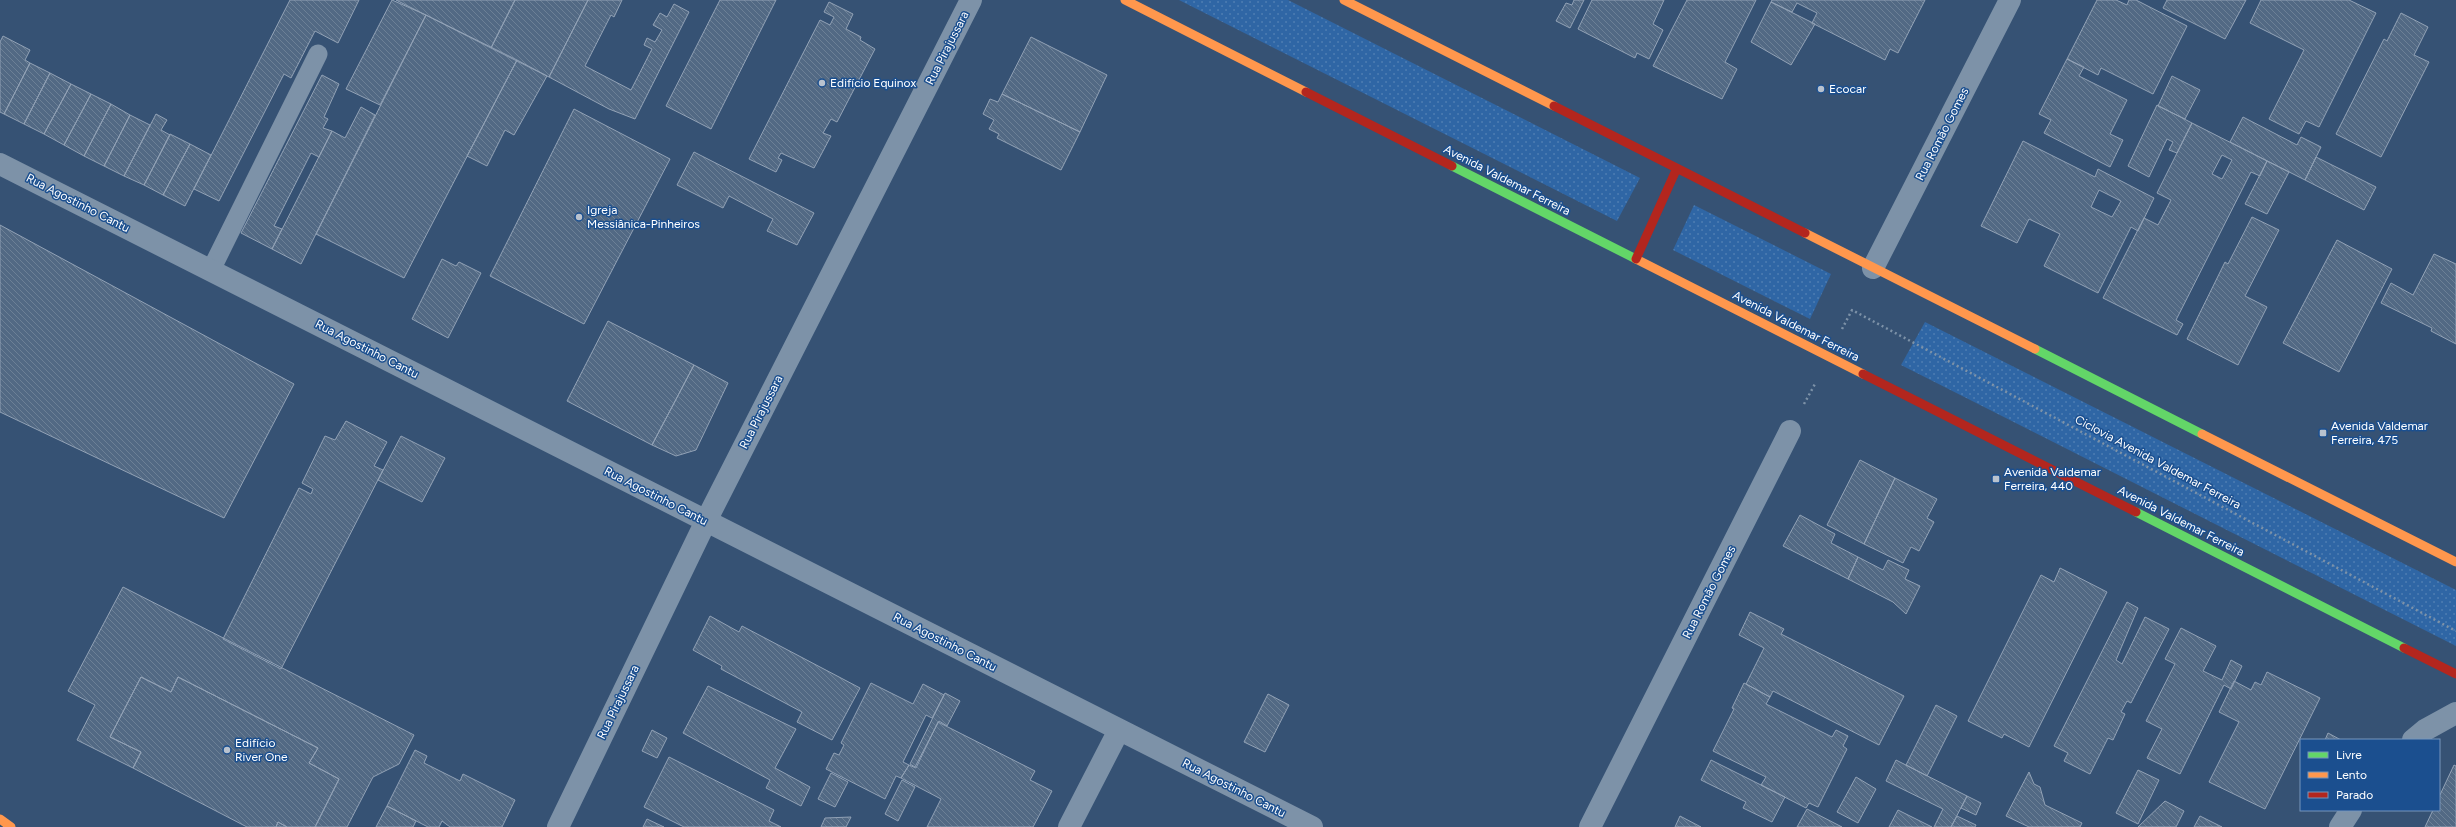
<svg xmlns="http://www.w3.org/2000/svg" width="2456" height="827" font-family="Figtree,sans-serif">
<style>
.grass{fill:url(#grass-dots)}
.building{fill:url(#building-back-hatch);stroke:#92a2b6;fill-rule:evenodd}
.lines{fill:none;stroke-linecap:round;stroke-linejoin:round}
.path{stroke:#7d92a8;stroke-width:2.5;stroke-dasharray:2 3;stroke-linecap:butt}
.lane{stroke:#7d92a8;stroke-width:19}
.street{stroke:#7d92a8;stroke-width:22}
.fast{stroke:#63d668;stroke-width:9}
.slow{stroke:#ff974d;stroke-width:9}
.jam{stroke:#b3261e;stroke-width:9}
.poi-dot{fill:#b9c2ce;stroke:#1b4f8f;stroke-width:1.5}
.labels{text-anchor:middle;stroke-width:3;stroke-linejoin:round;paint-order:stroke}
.street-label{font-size:12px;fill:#fff;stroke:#1b4f8f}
.poi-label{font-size:12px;fill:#fff;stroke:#1b4f8f;text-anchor:start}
</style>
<defs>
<pattern id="grass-dots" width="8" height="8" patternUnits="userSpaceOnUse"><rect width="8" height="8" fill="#2f66a5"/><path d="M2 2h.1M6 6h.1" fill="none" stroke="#4e7db2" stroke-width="1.8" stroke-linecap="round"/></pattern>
<pattern id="building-back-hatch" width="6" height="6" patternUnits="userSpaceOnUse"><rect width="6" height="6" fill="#526984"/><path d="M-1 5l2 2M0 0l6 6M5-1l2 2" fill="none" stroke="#6c8096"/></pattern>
</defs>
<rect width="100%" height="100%" fill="#365274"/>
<path class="grass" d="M1179,0H1288L1640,178L1617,221Z
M1694,205L1831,274L1810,319L1673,250Z
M1925,322L2456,590V646L1901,365Z"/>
<path class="building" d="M290,0H359L338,43L315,31L291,78L284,74L219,201L194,189Z
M392,0L426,15L380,105L346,89Z
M396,0H515L491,48Z
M515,0H588L549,77L491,48Z
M588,0H622L614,17L611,15L585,66L631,90L652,49L644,45L647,38L655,42L662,30L653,25L660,13L667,17L674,4L689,12L635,119L609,109L549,77Z
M720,0H776L711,129L666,106Z
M1574,0H1584L1570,28L1556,21L1566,3L1572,5Z
M1592,0H1664L1653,24L1663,30L1649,59L1637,53L1635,58L1578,29Z
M1687,0H1756L1725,62L1737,69L1722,99L1653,66Z
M1772,0H1925L1898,53L1890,49L1885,60L1812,23L1817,13L1797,3L1792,12L1771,2Z
M2097,0H2116L2127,5L2129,0H2136L2187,26L2153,94L2101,68L2098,75L2067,59Z
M2167,0H2246L2225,39L2163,8Z
M2261,0H2349L2376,13L2319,127L2306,121L2299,134L2269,119L2304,50L2250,23Z
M829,2L853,14L846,29L861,37L860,40L875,49L837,122L831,119L823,133L831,136L814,168L781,153L778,158L782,160L776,172L749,159L820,20L830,25L834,17L824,12Z
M1771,2L1815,24L1791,65L1751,42Z
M2401,13L2428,27L2414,55L2429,62L2381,157L2336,134L2384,39L2387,41Z
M426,15L517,60L404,278L316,234Z
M3,36L30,50L25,60L30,63L4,114L0,112V42Z
M1031,37L1107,75L1080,132L1002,94Z
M2067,59L2084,67L2079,76L2127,100L2110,134L2123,140L2110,167L2044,133L2051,120L2039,114Z
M517,60L547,76L514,135L505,130L487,166L467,156Z
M30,63L50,73L24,124L4,114Z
M50,73L71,84L44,134L24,124Z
M322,75L339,84L324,117L328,119L323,128L332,131L319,157L311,153L274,226L282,229L272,249L241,233Z
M2172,76L2200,90L2185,119L2158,106Z
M71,84L91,94L64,145L44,134Z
M91,94L111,104L84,156L64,145Z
M1002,94L1080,132L1061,170L997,138L999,134L989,129L994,120L983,114L990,99L998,102Z
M111,104L130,115L104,166L84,156Z
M2157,105L2192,123L2177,153L2169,150L2173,142L2167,139L2149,177L2128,166Z
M361,107L375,115L301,264L272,249L332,131L345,138Z
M574,109L670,159L584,324L490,276Z
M156,114L167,120L161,130L170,135L144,185L124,176Z
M130,115L150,125L124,176L104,166Z
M2243,117L2297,145L2301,137L2321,147L2305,180L2230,142Z
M2192,123L2267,161L2260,176L2251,172L2176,320L2183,324L2177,335L2103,298L2144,218L2158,225L2171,200L2157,193ZM2222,155L2232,160L2222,179L2212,174Z
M170,134L190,144L163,195L144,185Z
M2023,141L2095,177L2098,169L2154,198L2138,231L2131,227L2098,293L2044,266L2060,234L2029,219L2017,243L1981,226ZM2099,190L2121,201L2112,217L2091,207Z
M190,144L211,155L185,206L163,195Z
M694,152L814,213L797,245L767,231L773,219L729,196L723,208L677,185Z
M2316,157L2376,187L2364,210L2305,180Z
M2267,161L2289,172L2267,214L2245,204Z
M2252,217L2279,230L2245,296L2267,307L2238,365L2187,339L2225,262L2228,264Z
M0,225L294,384L224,518L0,412Z
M2337,240L2392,269L2339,372L2283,343Z
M2434,254L2456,264V344L2431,331L2432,328L2381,303L2391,283L2413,295Z
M442,259L456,266L459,262L481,273L448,338L412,319Z
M608,321L694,365L652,445L567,401Z
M694,365L728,383L696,450L676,456L652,445Z
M346,421L387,442L374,466L383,470L281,669L223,639L299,488L311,494L313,489L302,483L325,436L335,440Z
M401,436L445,458L422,502L378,480Z
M1860,460L1895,478L1864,544L1827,525Z
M1895,478L1937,499L1927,518L1934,522L1919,551L1911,547L1903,563L1864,544Z
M1800,515L1835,534L1831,543L1858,557L1848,579L1783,546Z
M1858,557L1883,570L1888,560L1909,570L1905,579L1920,586L1906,614L1893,602L1848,579Z
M2060,568L2107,592L2029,747L2004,734L2002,738L1968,721L2041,575L2054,582Z
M123,587L414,735L399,764L373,777L347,827H315L339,779L309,763L318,748L178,677L171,692L141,677L110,737L141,752L133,768L77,740L95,705L68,691Z
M2127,602L2138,608L2116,660L2122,664L2145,617L2169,629L2131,703L2127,701L2121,712L2125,714L2113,740L2108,738L2090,774L2064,761L2068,753L2054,746Z
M1750,612L1784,629L1781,634L1904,696L1879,745L1773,691L1770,697L1746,684L1764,648L1739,635Z
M710,616L739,632L742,626L860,688L832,740L797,722L802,712L721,669L722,666L693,650Z
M2181,628L2216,646L2203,671L2222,680L2231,660L2242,666L2231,689L2224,685L2180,774L2147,758L2162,729L2146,721L2175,664L2165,659Z
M2267,672L2320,698L2265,809L2209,782L2239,722L2219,712L2234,681L2251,690L2255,682L2261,685Z
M141,677L171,692L178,677L318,748L309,763L339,779L315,827H287L278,822L276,827H247L133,768L141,752L110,737Z
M871,683L913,704L923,684L944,695L932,718L926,715L903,762L909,765L901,778L896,776L885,799L826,769L834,753L839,755L844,745L841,743Z
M1744,683L1770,697L1766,704L1832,737L1836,730L1848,736L1843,746L1847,749L1818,807L1809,803L1806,808L1761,785L1766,777L1713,751L1734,709L1732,708Z
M708,686L796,729L775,768L810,787L801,806L766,788L770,780L683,733Z
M945,693L960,701L947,726L939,721L915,767L910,764Z
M1268,694L1289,705L1265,752L1244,742Z
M1936,705L1957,716L1927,776L1906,765Z
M938,722L1035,771L1030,780L1052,791L1033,827H927L941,799L901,778L909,765L916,768Z
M652,730L667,738L657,758L642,751Z
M2328,733L2341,740H2325Z
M415,750L427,756L424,763L460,781L463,774L515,800L502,827H450L442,821L439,827H428L387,806Z
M669,757L774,810L769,821L781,827H684L644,807Z
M1711,760L1785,797L1772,822L1743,808L1746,802L1701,780Z
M1896,760L1967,796L1951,827H1934L1943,809L1886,781Z
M2454,765L2456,766V827H2425L2433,810H2439V797Z
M2138,770L2159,780L2138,824L2116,813Z
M2029,772L2034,784L2040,787L2045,805L2082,823L2080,827H2029L2006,816Z
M831,773L848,782L835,807L818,799Z
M1856,777L1876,789L1858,823L1837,812Z
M902,780L915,787L898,821L885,814Z
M1967,796L1981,803L1976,815L1961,808Z
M2165,801L2184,811L2176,827H2138Z
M387,806L416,821L413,827H376Z
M1807,809L1842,827H1797Z
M1898,810L1932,827H1889Z
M1680,816L1701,827H1675Z
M1957,816L1976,825L1975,827H1951Z
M2200,816L2222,827H2194Z
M851,817L846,827H821L825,818Z
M647,819L664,827H643Z
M278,822L287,827H276Z"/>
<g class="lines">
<path class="path" d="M1842,329L1852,310L2456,631
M1804,404L1815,384"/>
<path class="lane" d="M211,270L318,54"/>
<path class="street" d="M0,164L1312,827
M1873,268L2010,0
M2413,740L2425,730L2456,713
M558,827L706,521L971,0
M1069,827L1119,730
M1590,827L1790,431
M2340,827L2351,810"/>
<path class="fast" d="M1452,166L1636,259
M2035,349L2202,434
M2136,512L2404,648"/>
<path class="slow" d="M1125,0L1306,92
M1344,0L1554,106
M1805,233L2035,349
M1636,259L1863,374
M2202,434L2456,562
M0,819L11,827"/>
<path class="jam" d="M1306,92L1452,166
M1554,106L1805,233
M1636,259L1677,168
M1863,374L2136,512
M2404,648L2456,674"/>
</g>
<g class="poi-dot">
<circle cx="822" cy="83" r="4"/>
<circle cx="1821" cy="89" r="4"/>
<circle cx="579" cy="217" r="4"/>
<rect x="2319" y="429" width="8" height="8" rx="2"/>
<rect x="1992" y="475" width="8" height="8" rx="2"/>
<circle cx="227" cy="750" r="4"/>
</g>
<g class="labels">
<g class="street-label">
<text transform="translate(947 48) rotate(-63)" y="4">Rua Pirajussara</text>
<text transform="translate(1942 134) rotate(-63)" y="4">Rua Romão Gomes</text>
<text transform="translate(1507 180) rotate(27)" y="4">Avenida Valdemar Ferreira</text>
<text transform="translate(78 203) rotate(27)" y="4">Rua Agostinho Cantu</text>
<text transform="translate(1796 326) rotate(27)" y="4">Avenida Valdemar Ferreira</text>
<text transform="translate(367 349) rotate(27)" y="4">Rua Agostinho Cantu</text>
<text transform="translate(761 412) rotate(-63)" y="4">Rua Pirajussara</text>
<text transform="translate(2158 462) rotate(28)" y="4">Ciclovia Avenida Valdemar Ferreira</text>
<text transform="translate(656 496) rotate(27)" y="4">Rua Agostinho Cantu</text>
<text transform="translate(2181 521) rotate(27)" y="4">Avenida Valdemar Ferreira</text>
<text transform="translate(1709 592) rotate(-63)" y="4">Rua Romão Gomes</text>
<text transform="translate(945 642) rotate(27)" y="4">Rua Agostinho Cantu</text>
<text transform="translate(618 702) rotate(-64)" y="4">Rua Pirajussara</text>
<text transform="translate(1234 788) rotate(27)" y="4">Rua Agostinho Cantu</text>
</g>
<g class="poi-label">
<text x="830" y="87">Edifício Equinox</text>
<text x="1829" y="93">Ecocar</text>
<text x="587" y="214">Igreja<tspan x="587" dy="14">Messiânica-Pinheiros</tspan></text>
<text x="2331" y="430">Avenida Valdemar<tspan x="2331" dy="14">Ferreira, 475</tspan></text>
<text x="2004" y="476">Avenida Valdemar<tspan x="2004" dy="14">Ferreira, 440</tspan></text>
<text x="235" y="747">Edifício<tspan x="235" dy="14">River One</tspan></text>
</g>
</g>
<rect x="2300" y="739" width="140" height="72" fill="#1b4f8f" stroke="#7695bc"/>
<rect x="2308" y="752" width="20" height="6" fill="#63d668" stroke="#7695bc"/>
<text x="2336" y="759" font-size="12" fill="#ffffff">Livre</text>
<rect x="2308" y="772" width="20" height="6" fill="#ff974d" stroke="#7695bc"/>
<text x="2336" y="779" font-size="12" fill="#ffffff">Lento</text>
<rect x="2308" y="792" width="20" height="6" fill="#b3261e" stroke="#7695bc"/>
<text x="2336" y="799" font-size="12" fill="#ffffff">Parado</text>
</svg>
